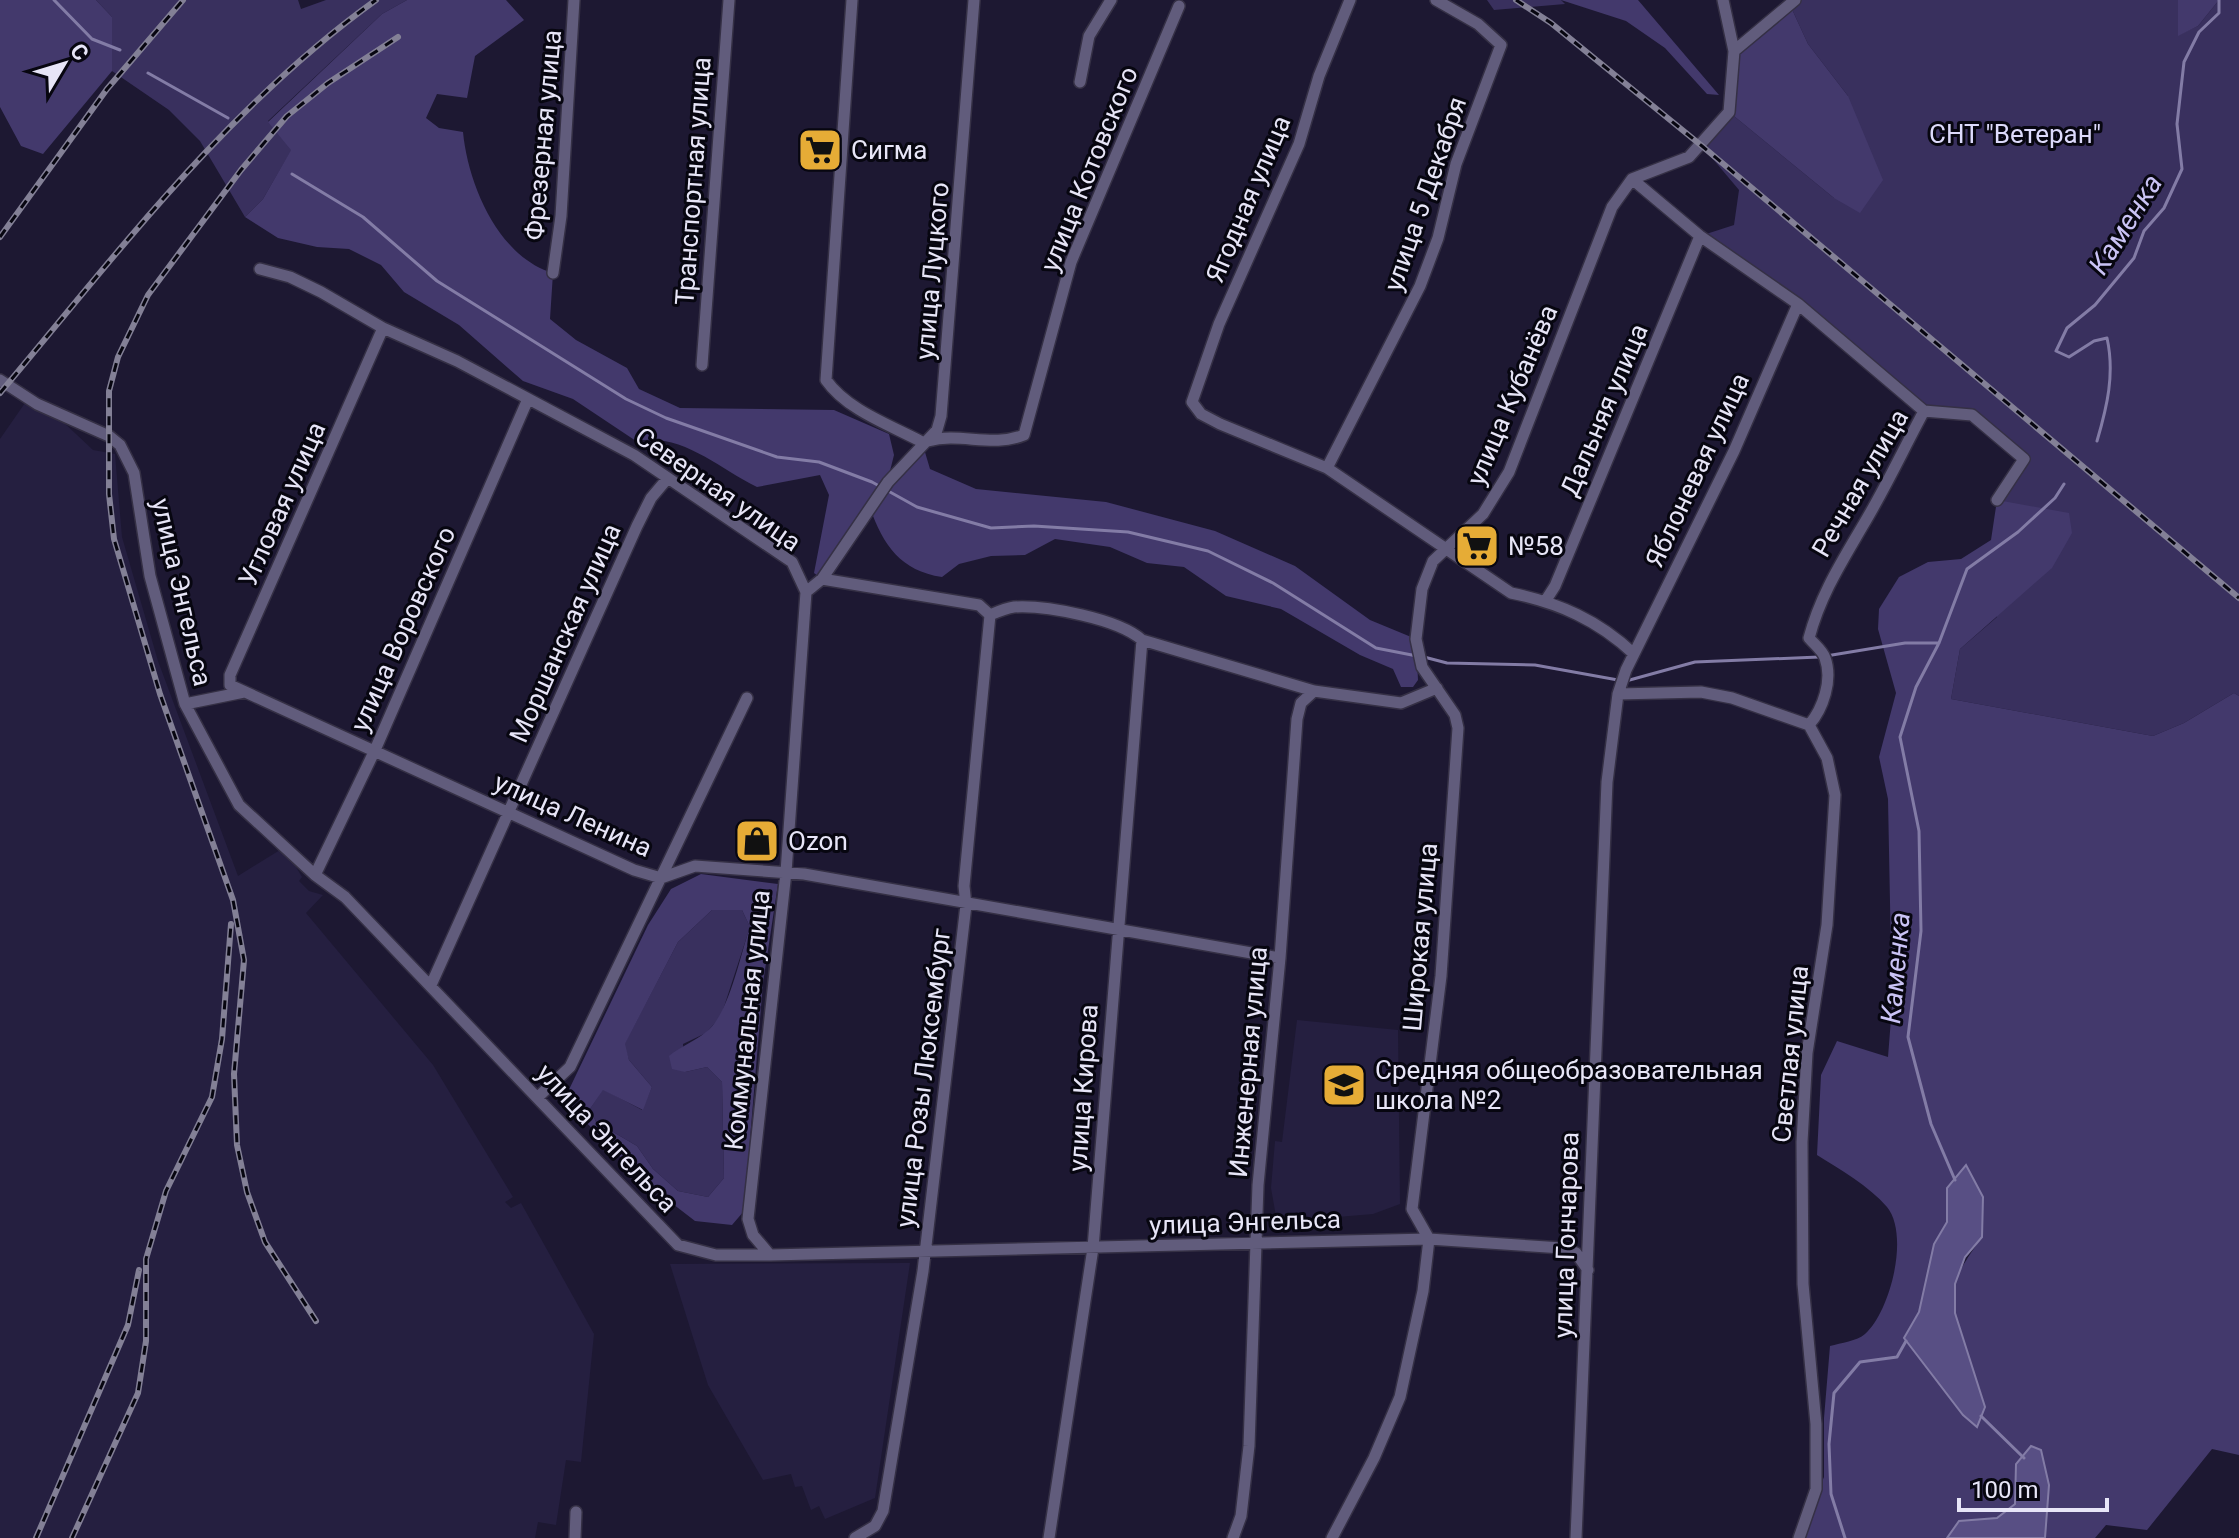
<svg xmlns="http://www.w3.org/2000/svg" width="2239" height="1538" font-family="Roboto,sans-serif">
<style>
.built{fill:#251f40}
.green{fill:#39305e}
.forest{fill:#43396c;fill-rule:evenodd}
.water{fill:#584f84;stroke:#837ca6;stroke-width:2}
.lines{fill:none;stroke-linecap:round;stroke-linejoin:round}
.stream{stroke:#837ca6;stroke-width:3}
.minor-casing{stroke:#353045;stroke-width:14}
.minor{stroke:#615c7c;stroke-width:11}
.rail-casing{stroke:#838096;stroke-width:6}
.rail{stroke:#070610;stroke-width:3;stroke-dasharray:9;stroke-linecap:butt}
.labels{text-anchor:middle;stroke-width:6;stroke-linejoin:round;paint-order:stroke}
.park-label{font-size:26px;fill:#dddafb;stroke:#070610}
.street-label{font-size:26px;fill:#e7e5f7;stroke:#070610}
.poi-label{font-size:26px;fill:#e7e5f7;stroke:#070610;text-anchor:start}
.water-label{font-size:28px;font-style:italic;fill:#cac3f5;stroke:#070610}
</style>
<rect width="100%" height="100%" fill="#1d1832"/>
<path class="built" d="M25,403L60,419L93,450L115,454L122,537L158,661L238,876L280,850L293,862L302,877L299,881L309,891L323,895L306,913L433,1065L513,1197L505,1202L511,1208L521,1203L594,1334L581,1462L566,1460L556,1525L538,1522L535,1538H0V439Z
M1297,1020L1398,1030L1400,1204L1373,1214L1277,1222L1271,1188L1275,1141L1282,1142Z
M910,1263L875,1498L825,1519L819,1506L811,1510L802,1486L795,1487L791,1474L763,1480L708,1385L670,1264Z"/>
<path class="green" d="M96,0H298L301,9L326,0H407L382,14L268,121L292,149L263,199L245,217L200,141L169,110L112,71V17Z
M1487,0H1561L1565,4L1494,10Z
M1795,0H2178V35L2198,26L2219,0H2239V696L2234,693L2184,723L2153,736L1951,699L1960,649L1997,617V500L2024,459L1972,415L1924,411L1700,236L1734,225L1739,190L1702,146L1729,112L1834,198L1848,96L1808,44L1790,5Z
M712,910H742L750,927L721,1016L706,1033L683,1044L685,1072L707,1067L722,1082L724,1178L708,1197L678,1191L653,1169L637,1146L596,1122L590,1109L603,1089L642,1110L652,1087L629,1060L624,1045L678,942Z"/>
<path class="forest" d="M0,0H96L112,17V71L43,154L21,146L0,107Z
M407,0H506L524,20L475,56L467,98L437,94L426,118L439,128L463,132C468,184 498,257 553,273L550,319L576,340L627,368L639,389L680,408L834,410L889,434L894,455L888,479L922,442L930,469L976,489L1106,502L1215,531L1295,566L1370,620L1416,639L1418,680L1413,687H1401L1393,669L1360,655L1281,609L1226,596L1184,567L1147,563L1110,547L1055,539L1025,555L991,556L959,564L942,577C901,571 883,545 870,508L822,579L814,573L829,495L820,475L757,487C716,467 683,433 636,441L573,399L523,381L459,325L404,292L381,265L349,249L317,247L278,238L245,217L263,199L291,150L268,122L382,14Z
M1561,0H1638L1719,95L1707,94L1665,48L1626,21Z
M2178,0H2219L2198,26L2178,36Z
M1790,5L1808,44L1848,96L1883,180L1860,213L1834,198L1729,112L1734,51Z
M1997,500L2069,513L2072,533L2052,568L1960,649L1951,699L2153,736L2184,723L2234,693L2239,696V1455L2212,1449L2147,1530L2106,1525L2095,1538H2045V1525L2016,1464L2015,1504L1997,1518L1959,1521L1947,1538H1799L1824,1477V1418L1830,1346C1841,1343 1857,1341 1865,1334C1890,1312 1910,1235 1887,1207C1869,1186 1841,1170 1817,1155L1821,1075L1837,1041L1888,1057L1892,1006L1888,799L1879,757L1896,693L1878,629L1879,609L1899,577L1928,562L1961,559L1991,540ZM1947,1188L1983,1197C1981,1210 1983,1222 1982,1234C1981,1241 1960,1265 1956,1282C1945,1326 1976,1366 1985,1407L1977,1427L1904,1337L1919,1312L1934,1244L1947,1222Z
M701,874L778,884L763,983L744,1211L732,1225L695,1221L647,1184L564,1100L648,925L671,889ZM712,910H742L750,927C740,955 729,1015 706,1032C694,1042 681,1046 669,1056L672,1069L685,1072L707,1067L722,1082L724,1178L708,1197L678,1191L653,1169L637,1146L596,1122L590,1109L603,1090L643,1110L652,1087L629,1060L625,1044L678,942Z"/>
<path class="water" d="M1966,1165L1983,1197L1982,1237L1965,1257L1955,1284V1313L1985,1407L1977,1427L1963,1415L1904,1338L1919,1312L1934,1244L1947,1222V1188Z
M2031,1446L2041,1450L2049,1485L2045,1538H1947L1959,1521L1997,1518L2015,1504L2016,1464Z"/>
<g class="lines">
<path class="stream" d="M54,0L92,39L120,50
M148,73L228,118
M292,174L363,217L437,281L626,399L666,418L777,457L819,462L872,482L917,507L991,528L1034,526L1128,532L1208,551L1273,583L1376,648L1417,656
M2097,441C2107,407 2115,374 2107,338L2094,341L2069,357L2056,351L2067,328L2095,305L2134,258L2144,231L2164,208L2182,169L2177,124L2184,62L2199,32L2219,13V0
M1826,656L1905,643H1939
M1424,657L1447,663L1535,665L1618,680
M1626,681L1695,662L1819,657
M1955,1180L1931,1124L1908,1037L1921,931L1919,831L1900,737L1916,687L1939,643L1967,569L2018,532L2055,498L2064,484
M1981,1416L2024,1458
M1845,1538L1831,1494L1829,1444L1834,1393L1860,1362L1897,1357L1906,1341"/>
<g class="minor-casing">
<path id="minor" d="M852,0L826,380C847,410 890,425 922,442
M1350,0L1319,76L1299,144L1219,324L1192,402L1201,414L1220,424L1327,468L1511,593C1559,603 1598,620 1634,654
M1734,51L1795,0
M1080,82L1089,36L1111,0
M1632,179L1700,236L1798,304L1924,411
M260,269L290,277L321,292L383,328L457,361L634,455L792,562L806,592L786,872L748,1219L753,1235L770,1255
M553,273L561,216L574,0
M383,328L230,675V685L634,870L661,878L695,866L804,874L1280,958
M702,365L729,0
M0,380L37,404L109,436L120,445L134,473L150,576L185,704L239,805L315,875L345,897L678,1245L716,1255H770L1429,1239L1562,1248L1576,1253L1588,1270
M1924,411L1972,415L2024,459L1997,500
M928,441C960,432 992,448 1024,435L1071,262L1179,6
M1327,468L1420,286L1438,238L1456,164L1501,45L1478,24L1436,0
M822,579L979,605L990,615
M806,592L822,579L888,482L937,430L941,416L974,0
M1546,600L1555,586L1700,236
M990,615C997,612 1006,608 1014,607C1046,605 1119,619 1142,640L1314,691L1401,703L1437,688
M1618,694L1701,692L1732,698L1809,725L1827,758L1835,795L1827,925L1807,1053L1802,1142L1803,1284L1816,1424V1489L1799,1538
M185,704L244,692
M1809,725C1823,709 1833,680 1825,658C1823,651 1814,644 1809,638C1820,596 1841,563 1862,527C1885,489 1903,450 1924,411
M315,875L375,750L528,399
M431,985L637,526L651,498L667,479
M538,1097L570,1067L747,698
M575,1538L576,1512
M855,1538L875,1526L883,1511L923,1271L966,905L964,886L990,615
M1049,1538L1093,1248L1142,640
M1233,1538L1241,1516L1249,1446L1258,1185L1280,958L1297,719L1301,703L1314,691
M1332,1538L1374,1458L1400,1397L1423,1291L1429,1239L1412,1209L1441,976L1458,728L1455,715L1422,667L1416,639L1422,589L1433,561L1483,514L1509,472L1612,207L1632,179L1689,157L1729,112L1734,51L1723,0
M1576,1538L1607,782L1618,694L1626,670L1734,451L1798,304"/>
</g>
<use href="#minor" class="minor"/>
<g class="rail-casing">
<path id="rail" d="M1516,0L1551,23L1702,146L2239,598
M0,237L107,89L183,0
M0,393C116,255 228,106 376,0
M316,1321L265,1242L247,1192L237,1145L234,1074L244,960L233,900L160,694L114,539L109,494V391L118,357L148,295L241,170L287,116L328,83L398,37
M36,1538L128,1325L139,1270
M72,1538L138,1393L146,1341V1259L166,1191L212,1097L222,1039L231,924"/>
</g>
<use href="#rail" class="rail"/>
</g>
<defs>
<g id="supermarket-square" transform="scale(2.3)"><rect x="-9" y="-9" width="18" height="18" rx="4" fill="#e6ac36" stroke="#070610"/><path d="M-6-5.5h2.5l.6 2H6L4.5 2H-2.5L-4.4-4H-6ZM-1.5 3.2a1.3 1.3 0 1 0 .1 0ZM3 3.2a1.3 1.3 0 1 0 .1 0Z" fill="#111"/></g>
<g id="shop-square" transform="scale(2.3)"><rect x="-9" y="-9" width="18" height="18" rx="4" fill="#e6ac36" stroke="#070610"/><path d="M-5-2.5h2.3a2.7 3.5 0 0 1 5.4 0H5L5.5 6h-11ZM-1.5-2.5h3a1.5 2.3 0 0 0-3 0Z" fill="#111"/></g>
<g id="school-square" transform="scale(2.3)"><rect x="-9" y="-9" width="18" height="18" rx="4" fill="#e6ac36" stroke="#070610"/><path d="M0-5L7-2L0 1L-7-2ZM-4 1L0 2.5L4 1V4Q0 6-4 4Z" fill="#111"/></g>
</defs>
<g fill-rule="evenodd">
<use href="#supermarket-square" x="820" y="150"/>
<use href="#supermarket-square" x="1477" y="546"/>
<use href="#shop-square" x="757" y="841"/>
<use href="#school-square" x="1344" y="1085"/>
</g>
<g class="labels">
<g class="park-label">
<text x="2015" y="143">СНТ "Ветеран"</text>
</g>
<g class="street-label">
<text transform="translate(543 135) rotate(-85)" y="9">Фрезерная улица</text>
<text transform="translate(1089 169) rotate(-68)" y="9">улица Котовского</text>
<text transform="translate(693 181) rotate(-86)" y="9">Транспортная улица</text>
<text transform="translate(1425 194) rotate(-71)" y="9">улица 5 Декабря</text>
<text transform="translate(1248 199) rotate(-67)" y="9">Ягодная улица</text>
<text transform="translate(932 271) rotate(-85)" y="9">улица Луцкого</text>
<text transform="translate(1512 395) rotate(-67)" y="9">улица Кубанёва</text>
<text transform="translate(1604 410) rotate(-67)" y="9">Дальняя улица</text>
<text transform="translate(1697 470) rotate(-65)" y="9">Яблоневая улица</text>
<text transform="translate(1860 483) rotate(-60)" y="9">Речная улица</text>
<text transform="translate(718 489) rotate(35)" y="9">Северная улица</text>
<text transform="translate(282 504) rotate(-66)" y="9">Угловая улица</text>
<text transform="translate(182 592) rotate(77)" y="9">улица Энгельса</text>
<text transform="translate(403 629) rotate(-66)" y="9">улица Воровского</text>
<text transform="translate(565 633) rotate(-66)" y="9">Моршанская улица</text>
<text transform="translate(573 815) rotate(24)" y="9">улица Ленина</text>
<text transform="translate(1420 937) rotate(-85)" y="9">Широкая улица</text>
<text transform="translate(747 1020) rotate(-84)" y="9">Коммунальная улица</text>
<text transform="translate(1790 1054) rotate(-84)" y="9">Светлая улица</text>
<text transform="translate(1248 1062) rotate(-85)" y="9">Инженерная улица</text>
<text transform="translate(923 1078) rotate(-83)" y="9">улица Розы Люксембург</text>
<text transform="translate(1083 1088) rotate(-86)" y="9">улица Кирова</text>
<text transform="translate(607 1138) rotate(47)" y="9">улица Энгельса</text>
<text transform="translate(1245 1222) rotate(-2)" y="9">улица Энгельса</text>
<text transform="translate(1566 1235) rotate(-88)" y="9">улица Гончарова</text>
</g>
<g class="poi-label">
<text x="851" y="159">Сигма</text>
<text x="1508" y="555">№58</text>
<text x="788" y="850">Ozon</text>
<text x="1375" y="1079">Средняя общеобразовательная<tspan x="1375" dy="30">школа №2</tspan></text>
</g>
<g class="water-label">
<text transform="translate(2125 224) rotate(-58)" y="10">Каменка</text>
<text transform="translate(1895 968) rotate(-85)" y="10">Каменка</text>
</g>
</g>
<g transform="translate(64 64) rotate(52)" stroke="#070610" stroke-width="6" paint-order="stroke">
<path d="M0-6L14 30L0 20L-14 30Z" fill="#e7e5f7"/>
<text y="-12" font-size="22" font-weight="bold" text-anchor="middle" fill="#e7e5f7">С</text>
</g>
<path d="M1959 1498v12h148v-12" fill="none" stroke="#e7e5f7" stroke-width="4"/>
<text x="1971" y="1498" font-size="24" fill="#e7e5f7" stroke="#070610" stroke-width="6" paint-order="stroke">100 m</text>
</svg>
